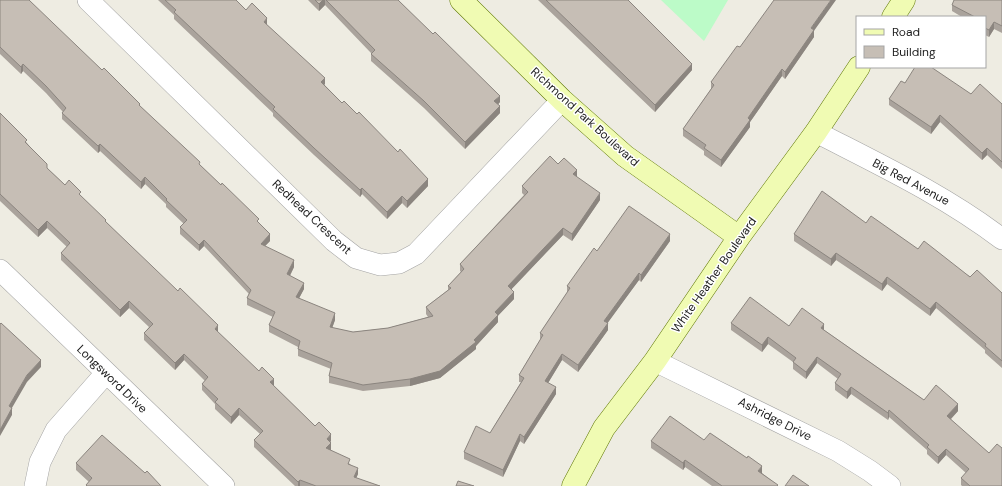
<svg xmlns="http://www.w3.org/2000/svg" width="1002" height="486" font-family="'DM Sans',sans-serif">
<style>
.park{fill:#bcfbc8}
.lines{fill:none;stroke-linecap:round;stroke-linejoin:round}
.street-casing{stroke:#a4a4a4;stroke-width:22}
.secondary-casing{stroke:#5d7601;stroke-width:23}
.street{stroke:#fff;stroke-width:21}
.secondary{stroke:#f0fbb3;stroke-width:22}
.wall{fill:#aaa39c}
.shaded-wall{fill:#8b857f}
.building{fill:#c6beb5;stroke:#8b857f}
.labels{text-anchor:middle;stroke-width:3;stroke-linejoin:round;paint-order:stroke}
.street-label{font-size:12px;fill:#1d1d1d;stroke:#fff}
</style>
<rect width="100%" height="100%" fill="#eeece2"/>
<path class="park" d="M661,0H728L704,41Z"/>
<g class="lines">
<g class="street-casing">
<path id="street" d="M88,0L334,241L356,258L380,265L399,263L416,254L562,100
M816,132C880,165 944,195 1002,239
M0,270L224,486
M655,361L838,451L870,471L890,486
M35,486L40,462L56,430L106,373"/>
</g>
<g class="secondary-casing">
<path id="secondary" d="M461,0L562,100L625,156L739,237
M893,17L904,0
M573,486L604,428L655,361L739,237L816,132L859,67"/>
</g>
<use href="#street" class="street"/>
<use href="#secondary" class="secondary"/>
</g>
<path class="wall" d="M0,0L140,106L259,223L270,241L265,246L294,267L290,276L304,289L299,298L335,320L332,328L353,332L388,328L428,317L426,314V307L448,290V286L461,272L460,271V264L524,195L522,193V186L558,164L577,177L600,200L572,241L563,235L511,289L514,299L498,315V322L476,346V349L440,378L410,386L363,391L329,383V376L331,369L298,356V347L269,332V325L273,317L247,305V298L249,294L204,246L199,251L180,234V227L184,224L166,207V204L145,184L141,189L100,151L98,153L62,119V113L63,112L46,93L23,71L21,74L0,54Z
M158,0H236L246,10L267,25L342,103L428,186L407,208L402,203L387,219L362,194L360,197L314,155L273,116V113L174,19V15Z
M308,0H398L500,102L498,105L500,113L465,149L424,108L371,61V53L325,5L319,11Z
M538,0H628L692,70L655,112Z
M1002,0V33L994,29L989,37L985,35V17H962L952,11V5Z
M814,30V37L785,79L782,76L750,122V127L721,167L704,155V151L683,136V129L711,89V82L740,47Z
M905,83L971,94L1002,104V169L987,155L982,160L940,122L931,134L889,105V99Z
M0,113L27,143L47,168L65,185L81,196L106,222L218,332L331,441L330,442L331,450L350,464L358,474L356,478L380,486H295L254,447V440L260,434L239,415L231,424L215,409V404L202,390V384L205,381L184,360L175,370L144,340V333L149,327L129,308L120,317L61,260V253L67,247L47,228L38,237L0,201Z
M866,223L918,249L1002,293V368L985,353V350L936,308L930,316L887,284L882,291L836,260L831,266L794,241V234Z
M670,241L641,282L639,280L607,323L608,330L578,372L562,360L548,383L556,394L524,444L520,441L503,477L464,459V452L490,433L521,382H519V375L540,340V333L567,293V286L597,251Z
M731,323L789,326L824,330L924,400L958,411L951,419L1002,486H962L961,485V478L966,473L946,455L938,464L927,454V450L889,417L888,420L851,394L847,399L835,390V383L838,379L817,363L806,379L793,369V362L768,344L762,352L731,330Z
M704,440L762,473L778,486H712L685,467L683,470L651,448V441Z
M76,463L145,473L161,486H86L89,482L76,470Z"/>
<path class="shaded-wall" d="M323,0H325V5L319,11V4Z
M831,0H836L811,35V28Z
M267,18V25L264,22Z
M994,22V29L989,37V30Z
M814,30V37L785,79V72Z
M23,64V71L21,74V67Z
M692,64V70L655,112V105Z
M782,69V76L750,122V127L721,167V160L748,118Z
M325,78V84L321,89V82Z
M500,96V102L494,108V101Z
M500,106V113L465,149V142Z
M940,115V122L931,134V127Z
M100,144V151L98,153V146Z
M987,148V155L982,160V153Z
M577,170V177L573,181V174Z
M145,177V184L141,189V182Z
M428,179V186L407,208V201Z
M362,188V194L360,197V190Z
M600,193V200L572,241V234Z
M402,196V203L387,219V212Z
M47,221V228L38,237V230Z
M563,228V235L508,293V286Z
M270,234V241L261,250V244Z
M670,234V241L641,282V275Z
M204,240V246L199,251V245Z
M836,253V260L831,266V259Z
M294,260V267L287,281V274Z
M639,273V280L604,328V321Z
M887,277V284L882,291V284Z
M304,283V289L296,304V297Z
M514,292V299L495,319V312Z
M129,301V308L120,317V310Z
M936,302V308L930,316V309Z
M335,313V320L330,334V327Z
M498,315V322L476,346V349L440,378L410,386V379L474,340Z
M608,323V330L578,372V365Z
M824,324V331L821,328Z
M218,325V332L215,335V329Z
M768,337V344L762,352V345Z
M184,354V360L175,370V363Z
M562,354V360L545,388V381Z
M817,357V363L806,379V372Z
M41,360V367L27,382L9,413V406L27,375Z
M274,379V386L270,382Z
M556,387V394L524,444V437Z
M851,387V394L847,399V392Z
M958,404V411L947,423V416Z
M12,408V415L0,436V430Z
M239,408V415L231,424V417Z
M889,410V417L888,420V413Z
M331,434V441L327,446V439Z
M520,434V441L503,477V470Z
M331,443V450L326,455V448Z
M946,449V455L938,464V457Z
M685,460V467L683,470V463Z
M762,466V473L758,478V471Z
M358,468V474L354,483V477Z
M300,480V486H298V482Z"/>
<path class="building" d="M0,0H29L102,70L104,68L140,104L139,105L200,162L199,164L221,185L222,183L259,219L257,221L270,234L261,244L294,260L287,274L304,283L296,297L335,313L330,327L353,332L388,328L433,316L426,307L451,288L448,286L464,269L460,264L528,192L522,186L550,156L558,164L564,158L577,170L573,174L600,193L572,234L563,228L508,286L514,292L495,312L498,315L474,340L476,342L440,371L410,379L363,385L329,376L332,363L298,349L300,341L269,325L275,312L247,298L251,290L204,240L199,245L180,227L187,220L166,200L167,199L145,177L141,182L100,144L98,146L62,113L66,108L46,86L23,64L21,67L0,47Z
M165,0H236L246,10L252,3L267,18L264,22L325,78L321,82L342,103L344,101L357,114L359,112L398,152L400,149L428,179L407,201L402,196L387,212L362,188L360,190L314,148L273,109L275,107L174,12L176,10Z
M315,0H323L319,4Z
M326,0H398L433,34L435,32L500,96L494,101L500,106L465,142L424,101L371,54L375,50Z
M546,0H628L692,64L655,105Z
M774,0H831L811,28L814,30L785,72L782,69L748,118L750,120L721,160L704,148L706,145L683,129L714,85L711,82L737,46L740,47Z
M954,0H1002V26L994,22L989,30L985,28V17H974H975L952,5Z
M915,67H931L971,94L980,84L1002,104V162L987,148L982,153L940,115L931,127L889,99L901,81L905,83Z
M0,113L27,140L25,142L47,164V168L65,185L69,180L81,192L79,194L106,220L105,221L178,291L180,288L218,325L215,329L259,371L262,367L274,379L270,382L315,426L319,422L331,434L327,439L331,443L326,448L350,459L348,464L358,468L354,477L380,486H316L300,480L298,482L254,440L263,431L239,408L231,417L215,402L218,399L202,384L208,377L184,354L175,363L144,333L153,324L129,301L120,310L61,253L70,243L47,221L38,230L0,194Z
M822,191L866,223L871,216L918,249L924,241L970,277L977,270L1002,293V361L985,346L986,344L936,302L930,309L887,277L882,284L836,253L831,259L794,234Z
M629,206L670,234L641,275L639,273L604,321L608,323L578,365L562,354L545,381L556,387L524,437L520,434L503,470L464,452L476,426L490,433L524,378L519,375L543,335L540,333L570,288L567,286L594,248L597,251Z
M750,297L789,326L802,308L824,324L821,328L924,400L936,385L958,404L947,416L989,453L997,444L1002,448V486H970L961,478L969,469L946,449L938,457L927,447L929,445L889,410L888,413L851,387L847,392L835,383L841,374L817,357L806,372L793,362L796,358L768,337L762,345L731,323Z
M1,323L41,360L27,375L9,406L12,408L0,430V324Z
M670,416L704,440L710,433L747,458L748,456L762,466L758,471L778,485L777,486H722L685,460L683,463L651,441Z
M102,435L145,473L147,471L161,486H87L86,485L92,478L76,463Z
M793,475L809,486H785Z
M458,481L474,486H456Z"/>
<g class="labels">
<g class="street-label">
<text transform="translate(585 117) rotate(42)" y="4">Richmond Park Boulevard</text>
<text transform="translate(911 182) rotate(28)" y="4">Big Red Avenue</text>
<text transform="translate(312 217) rotate(43)" y="4">Redhead Crescent</text>
<text transform="translate(714 275) rotate(-55)" y="4">White Heather Boulevard</text>
<text transform="translate(112 379) rotate(44)" y="4">Longsword Drive</text>
<text transform="translate(775 419) rotate(27)" y="4">Ashridge Drive</text>
</g>
</g>
<rect x="856" y="16" width="130" height="52" fill="#ffffff" stroke="#a5a5a5"/>
<rect x="864" y="29" width="20" height="6" fill="#f0fbb3" stroke="#a5a5a5"/>
<text x="892" y="36" font-size="12" fill="#1d1d1d">Road</text>
<rect x="864" y="46" width="20" height="12" fill="#c6beb5" stroke="#a5a5a5"/>
<text x="892" y="56" font-size="12" fill="#1d1d1d">Building</text>
</svg>
